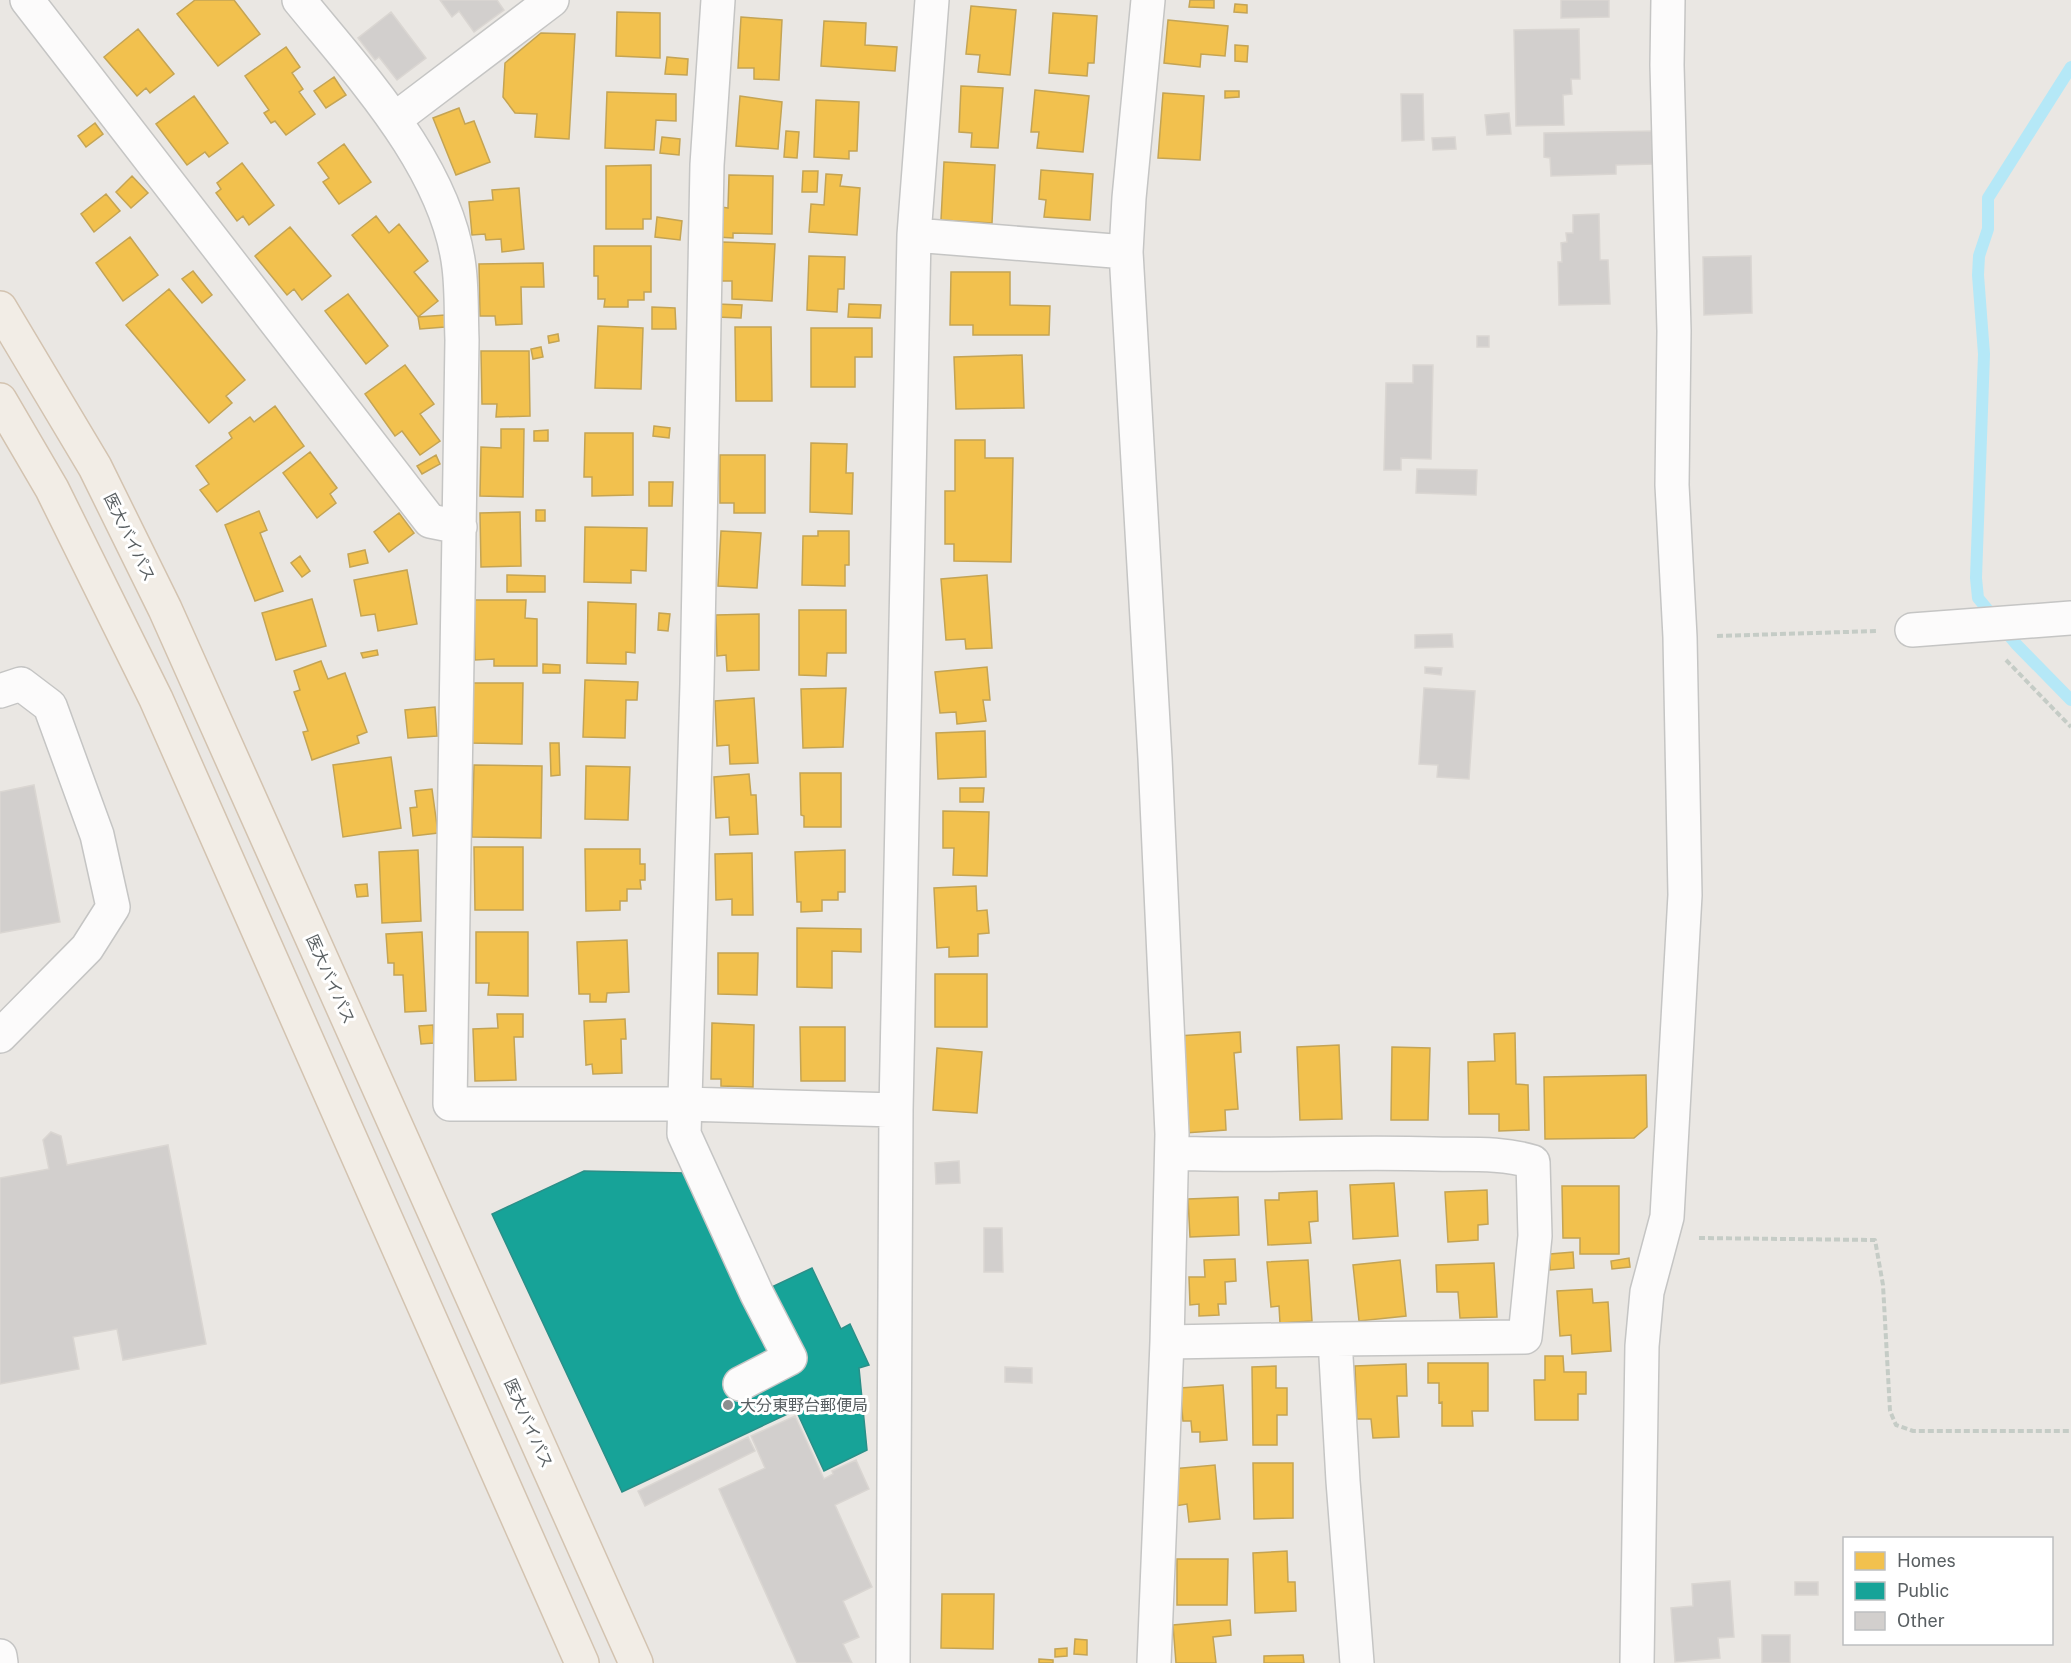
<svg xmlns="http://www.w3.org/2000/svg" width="2071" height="1663" font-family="'Public Sans','Noto Sans JP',sans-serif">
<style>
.homes{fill:#f2c14e;stroke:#c4a454;stroke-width:1.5}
.public{fill:#17a398;stroke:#2b8f88;stroke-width:1.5}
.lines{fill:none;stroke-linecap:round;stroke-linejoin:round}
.stream{stroke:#b5e8f7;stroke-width:12}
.building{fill:#d2cfcd;stroke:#dad6d2;stroke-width:1.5}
.minor-casing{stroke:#c5c5c4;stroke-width:36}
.major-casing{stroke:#d3c3b0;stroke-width:36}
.path{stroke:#c5ccc6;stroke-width:4;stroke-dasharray:6 3;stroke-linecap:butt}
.minor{stroke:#fcfbfb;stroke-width:33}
.major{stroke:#f2ede6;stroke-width:33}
.poi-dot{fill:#8c8f8f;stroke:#fff;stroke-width:2}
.labels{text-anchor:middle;stroke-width:6;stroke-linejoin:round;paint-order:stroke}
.street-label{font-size:16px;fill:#595f62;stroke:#fff}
.poi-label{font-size:16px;fill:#595f62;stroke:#fff;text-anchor:start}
</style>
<rect width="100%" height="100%" fill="#eae7e3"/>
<path class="homes" d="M195,0H234L260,34L218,66L177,14Z
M1190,0H1214V8L1189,7Z
M1235,4L1247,5V13L1234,12Z
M971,6L1016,10L1010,75L978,72L980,55L966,54Z
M617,12L660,13V58L616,56Z
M1053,13L1097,16L1094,63H1088L1087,76L1049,73Z
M741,17L782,20L779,80L754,79V68H738Z
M1168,20L1228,26L1225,56L1201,54L1200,67L1164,63Z
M824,21L866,23L865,45L897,47L895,71L821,66Z
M138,29L174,74L150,93L146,88L137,96L104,57Z
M541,33L575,34L569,139L535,137L537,114L515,113L503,97L505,63Z
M1235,45L1248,46L1247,62L1235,61Z
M286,47L300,67L292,73L303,89L299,92L315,114L286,135L275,121L271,123L264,113L269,110L245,76Z
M667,57L688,59L687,75L665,74Z
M334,77L346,95L326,108L314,91Z
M961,86L1003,88L998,148L971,147L972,133L959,132Z
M1035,90L1089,96L1083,152L1037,148L1039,132H1031Z
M1225,91H1239V97L1225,98Z
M607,92L676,94V121L656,120L654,150L605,148Z
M1163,93L1204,96L1200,160L1158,158Z
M194,96L228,143L209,157L205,152L187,165L156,124Z
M740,96L782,102L778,149L736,146Z
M816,100L859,102L857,151H849V159L814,157Z
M459,108L465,124L474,121L490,162L456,175L433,118Z
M95,123L103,134L86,147L78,136Z
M786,131L799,132L797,158L784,157Z
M662,137L680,139L679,155L660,153Z
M344,144L371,182L339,204L323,182L329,178L318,163Z
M944,162L995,165L992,223L941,220Z
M242,163L274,205L249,225L243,216L237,221L216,193L221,189L217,183Z
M651,165V219H643V229H606V166Z
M1041,170L1093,174L1090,220L1044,217L1046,200L1039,199Z
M803,171H818L817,192H802Z
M826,174L842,175L840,186L860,188L857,235L809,232L811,204L824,205Z
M729,175L773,176L772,234L733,233V238L717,237L722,207L728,208Z
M132,176L148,193L131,208L116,192Z
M519,188L524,249L502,252L501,239L486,240L485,234L472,235L469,202L493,200L492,190Z
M106,194L120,211L94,232L81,214Z
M376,216L389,233L399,224L428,261L414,272L438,301L418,317L352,235Z
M657,217L682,221L680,240L655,237Z
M290,227L331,276L302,300L294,289L287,295L255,256Z
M130,237L158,275L123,301L96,263Z
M722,242L775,244L772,301L732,299V281H720Z
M594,246H651V292H644V300H628V307H604L605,299H598V276H594Z
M809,256L845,257L844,289H838L837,312L807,310Z
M543,263L544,287H521L522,324L496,325L495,316H480L479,264Z
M193,271L212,295L202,303L182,279Z
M951,272H1010V305L1050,306L1049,335H973V325H950Z
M169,289L245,380L226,396L232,403L209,423L126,325Z
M348,294L388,346L366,364L325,311Z
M717,304L742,305L741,318L716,317Z
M849,304L881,305L880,318L848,317Z
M652,307L675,308L676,329H652Z
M445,315V327L420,329L418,317Z
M598,326L643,328L641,389L595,388Z
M735,327H771L772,401H736Z
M811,328H872V357H855V387H811Z
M558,334L559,341L549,343L548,336Z
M541,347L543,357L533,359L531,349Z
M481,351H529L530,416L496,417L497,404H482Z
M1022,355L1024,408L956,409L954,357Z
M405,365L434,404L420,414L440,441L420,455L402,431L395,436L365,394Z
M275,406L304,446L217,512L200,490L209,484L196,466L232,438L229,433L250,417L254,422Z
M654,426L670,428L669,438L653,436Z
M501,429H524L523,497L480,496L481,447L501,448Z
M548,430V441H534V431Z
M585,433H633V495L592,496V477H584Z
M955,440H985V458H1013L1011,562L954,561V544H945V491H955Z
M811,443L847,444L846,473H853L852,514L810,512Z
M310,452L337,488L330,494L336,503L317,518L283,473Z
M436,455L440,464L422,474L417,466Z
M720,455H765V513H734V503H720Z
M649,482H673L672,506H649Z
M536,510H545V521H536Z
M259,511L267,530L260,533L283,591L255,601L225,525Z
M520,512L521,566L481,567L480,513Z
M399,513L414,533L389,552L374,532Z
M585,527L647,528L646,571L631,570V583L584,582Z
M721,531L761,533L757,588L718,586Z
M818,531H849V565H845V586L802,585L803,536H818Z
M365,550L368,563L350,567L348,554Z
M300,556L310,571L302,577L291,563Z
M407,570L417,624L378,631L375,614L361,616L354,580Z
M507,575L545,576V592H507Z
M987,575L992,648L966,649L965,639L946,640L941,579Z
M312,599L326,646L276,660L262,613Z
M474,600H526L525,618L537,619V666H494V659L475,660Z
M588,602L636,604L635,653L626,652V664L587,663Z
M799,610H846V653H827L826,676L799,675Z
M659,613L670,614L668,631L658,630Z
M759,614V670L727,671L726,655L717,656L716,615Z
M377,650L378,655L363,658L361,653Z
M321,661L328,679L345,673L367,732L357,736L359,743L312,760L303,732L308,731L294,692L300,690L294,671Z
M543,664L560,665V673H543Z
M987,667L990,700H983L986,721L957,724L956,712L940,713L935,672Z
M585,680L638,682L637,700H626L625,738L583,737Z
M471,683H523L522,744L470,743Z
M846,688L843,747L803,748L801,689Z
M754,698L758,763L730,764L729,745L717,746L715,701Z
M435,707L437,736L408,738L405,710Z
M985,731L986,777L938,779L936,733Z
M550,743H559L560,775L551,776Z
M391,757L401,828L343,837L333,765Z
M474,765L542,766L541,838L472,837Z
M586,766L630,767L628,820L585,819Z
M800,773H841V827H804V816L801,815Z
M749,774L751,795H756L758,834L730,835L729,817L716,818L714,777Z
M960,788H984L983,802H960Z
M432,789L438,833L413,836L410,808L417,807L415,791Z
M943,811L989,812L987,876L953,875L954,848H943Z
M474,847H523V910H475Z
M585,849H640V864H645V880H640L641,889H627V901H620V910L586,911Z
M418,850L421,921L382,923L379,852Z
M845,850V892H838V900H822V911L801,912V902H797L795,852Z
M752,853L753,915H732V899L716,900L715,854Z
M367,884L368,896L357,897L355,885Z
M976,886L977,911L987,910L989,933L978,934V956L949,957V947L937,948L934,888Z
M797,928L861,929V952L832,951V988L797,987Z
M422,932L426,1011L405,1012L403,975H394V963H388L386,934Z
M476,932H528V996L488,995L489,983H476Z
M627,940L629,992L607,993L606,1002H590V994H579L577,942Z
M718,953H758L757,995L718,994Z
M935,974H987V1027H935Z
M497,1014H523V1037H514L516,1080L475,1081L473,1029L498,1028Z
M625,1019L626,1039H621L622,1073L593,1074L592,1064L586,1065L584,1021Z
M712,1023L754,1025L753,1087L721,1086V1079H711Z
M433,1025L434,1043L421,1044L419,1026Z
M800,1027H845V1081H801Z
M1240,1032L1241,1052L1234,1053L1238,1109L1225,1110L1226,1130L1185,1133L1177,1036Z
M1515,1033L1516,1084L1528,1085L1529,1130L1499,1131V1114H1469L1468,1062L1495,1061L1494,1034Z
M1339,1045L1342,1119L1300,1120L1297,1047Z
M1392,1047L1430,1048L1428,1120H1391Z
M937,1048L982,1052L977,1113L933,1110Z
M1646,1075L1647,1127L1634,1138L1545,1139L1544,1077Z
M1394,1183L1398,1236L1353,1239L1350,1185Z
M1562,1186H1619V1254H1580V1238H1563Z
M1487,1190L1488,1224L1478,1225V1240L1448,1242L1445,1192Z
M1317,1191L1318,1221L1309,1222L1311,1243L1268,1245L1265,1200H1279V1193Z
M1238,1197L1239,1235L1190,1237L1188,1199Z
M1573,1252L1574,1268L1550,1270V1254Z
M1629,1258L1630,1267L1612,1269L1611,1261Z
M1235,1259L1236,1281L1225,1282L1226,1304H1218L1219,1315L1199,1316V1304L1190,1305L1189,1277H1205L1204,1260Z
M1308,1260L1312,1321L1280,1323L1279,1306L1271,1307L1267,1262Z
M1400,1260L1406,1316L1359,1321L1353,1265Z
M1494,1263L1497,1317L1460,1318L1458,1292H1437L1436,1265Z
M1592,1289L1593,1303L1608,1302L1611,1351L1572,1354L1571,1335L1560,1336L1557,1291Z
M1545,1356H1563L1564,1372H1586V1394H1578V1420H1535L1534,1380H1545Z
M1428,1363H1488V1411H1472L1473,1426H1442V1402L1439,1403V1383H1428Z
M1406,1364L1407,1396H1397L1399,1437L1373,1438L1371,1419H1357L1355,1366Z
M1276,1366V1388H1287V1415H1277V1445H1253L1252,1367Z
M1223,1385L1227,1440L1200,1442V1432H1192L1191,1421H1183L1180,1388Z
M1253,1463H1293V1518L1254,1519Z
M1215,1465L1220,1519L1189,1522L1187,1504L1175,1506L1172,1469Z
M1287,1551L1288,1582H1295L1296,1611L1255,1613L1253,1553Z
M1177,1559H1228L1227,1605H1177Z
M942,1594H994L993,1649L941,1648Z
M1230,1620L1231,1635L1213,1637L1216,1663H1176L1173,1625Z
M1075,1639L1087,1640V1655L1074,1654Z
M1067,1648V1656L1055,1657V1649Z
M1303,1655L1304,1663H1264V1656Z
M1039,1659L1053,1660V1663H1039Z"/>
<path class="public" d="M584,1171L686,1173L757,1294L812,1268L841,1329L850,1324L869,1365L859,1368L867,1450L824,1471L796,1410L622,1492L492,1214Z"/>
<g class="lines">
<path class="stream" d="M2071,67L1988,198V229L1979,256L1978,275L1984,354L1976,578L1978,598L2016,644L2071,700"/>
</g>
<path class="building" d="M440,0H497L504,10L474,32L459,11L452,17Z
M1561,0H1609V17L1561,18Z
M391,12L426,58L397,80L379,57L375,60L358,38Z
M1579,29L1580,79H1571L1572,94L1563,95L1564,125L1516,126L1514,30Z
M1401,94H1423L1424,140L1402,141Z
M1509,113L1511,134L1487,135L1485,115Z
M1655,131V164L1616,165V174L1551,176L1550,158L1544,157V133Z
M1455,137L1456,149L1433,150L1432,138Z
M1599,214L1600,260H1608L1610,304L1559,305L1558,262H1562L1561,243L1567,242L1566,233H1573V215Z
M1751,256L1752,313L1704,315L1703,257Z
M1477,336H1489V347H1477Z
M1413,365H1433L1431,459L1401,458V470H1384L1386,383H1413Z
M1417,469L1477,470L1476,495L1416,493Z
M1452,634L1453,647L1415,648V635Z
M1425,667L1442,668L1441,675L1425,673Z
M1424,688L1475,691L1469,779L1437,777L1438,765L1419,764Z
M34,785L60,922L0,933V792Z
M51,1132L61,1136L67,1165L168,1145L206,1344L123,1360L117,1329L73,1337L79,1369L0,1384V1178L49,1169L43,1140Z
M959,1161L960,1183L936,1184L935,1163Z
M984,1228H1002L1003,1272H984Z
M1005,1367L1032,1368V1383L1005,1382Z
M795,1416L824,1479L833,1474L832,1471L856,1460L869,1489L835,1505L872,1587L843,1601L859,1637L843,1644L852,1663H797L719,1489L765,1468L751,1436Z
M748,1437L755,1451L645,1506L638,1491Z
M1730,1581L1734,1637L1718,1638L1720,1658L1675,1662L1671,1608L1693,1606L1692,1584Z
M1795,1582H1818V1595H1795Z
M1762,1635H1790V1663H1762Z"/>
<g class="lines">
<g class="minor-casing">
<path id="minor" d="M27,0L430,521L460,527
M299,0C360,75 447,167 459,267C462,291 461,316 462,340L450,1104H684L896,1110
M718,0L707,165L697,684L684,1134L757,1294L790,1358L740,1384
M1148,0L1129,198L1126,252L1155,758L1172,1134L1167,1342L1154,1663
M395,119L552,0
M914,235L1126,252
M1912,630L2071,618
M0,691L21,684L50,706L97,835L113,907L87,948L0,1036
M1172,1153C1259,1157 1346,1151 1433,1154C1466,1155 1501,1152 1533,1162L1535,1236L1525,1337L1335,1339
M1167,1342L1335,1339L1343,1481L1357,1663
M0,1656L1,1663
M893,1663L896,1110L914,235L932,0
M1637,1663L1642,1346L1647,1292L1667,1217L1685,895L1680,637L1672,485L1674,331L1667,65L1668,0"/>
</g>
<g class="major-casing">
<path id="major" d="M0,308L95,467L165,609L636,1663
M0,400L52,489L156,699L582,1663"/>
</g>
<path class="path" d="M1717,636L1877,631
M2006,660L2071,727
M1699,1238L1875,1240L1883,1285L1890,1411L1896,1425L1913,1431H2071"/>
<use href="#minor" class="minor"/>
<use href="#major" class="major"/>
</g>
<circle class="poi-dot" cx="728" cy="1405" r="6"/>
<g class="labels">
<g class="street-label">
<text transform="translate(130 537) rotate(64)" y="6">医大バイパス</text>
<text transform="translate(331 979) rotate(66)" y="6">医大バイパス</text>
<text transform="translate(529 1423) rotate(66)" y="6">医大バイパス</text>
</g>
<g class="poi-label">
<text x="740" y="1411">大分東野台郵便局</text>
</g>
</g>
<rect x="1843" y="1537" width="210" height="108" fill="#ffffff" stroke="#bdbfc0" stroke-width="1.5"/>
<rect x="1855" y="1552" width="30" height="18" fill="#f2c14e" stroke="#bdbfc0" stroke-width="1.5"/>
<text x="1897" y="1567" font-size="18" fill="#595f62">Homes</text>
<rect x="1855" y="1582" width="30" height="18" fill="#17a398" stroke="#bdbfc0" stroke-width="1.5"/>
<text x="1897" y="1597" font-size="18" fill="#595f62">Public</text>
<rect x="1855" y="1612" width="30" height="18" fill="#d2cfcd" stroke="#bdbfc0" stroke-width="1.5"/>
<text x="1897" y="1627" font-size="18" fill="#595f62">Other</text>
</svg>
